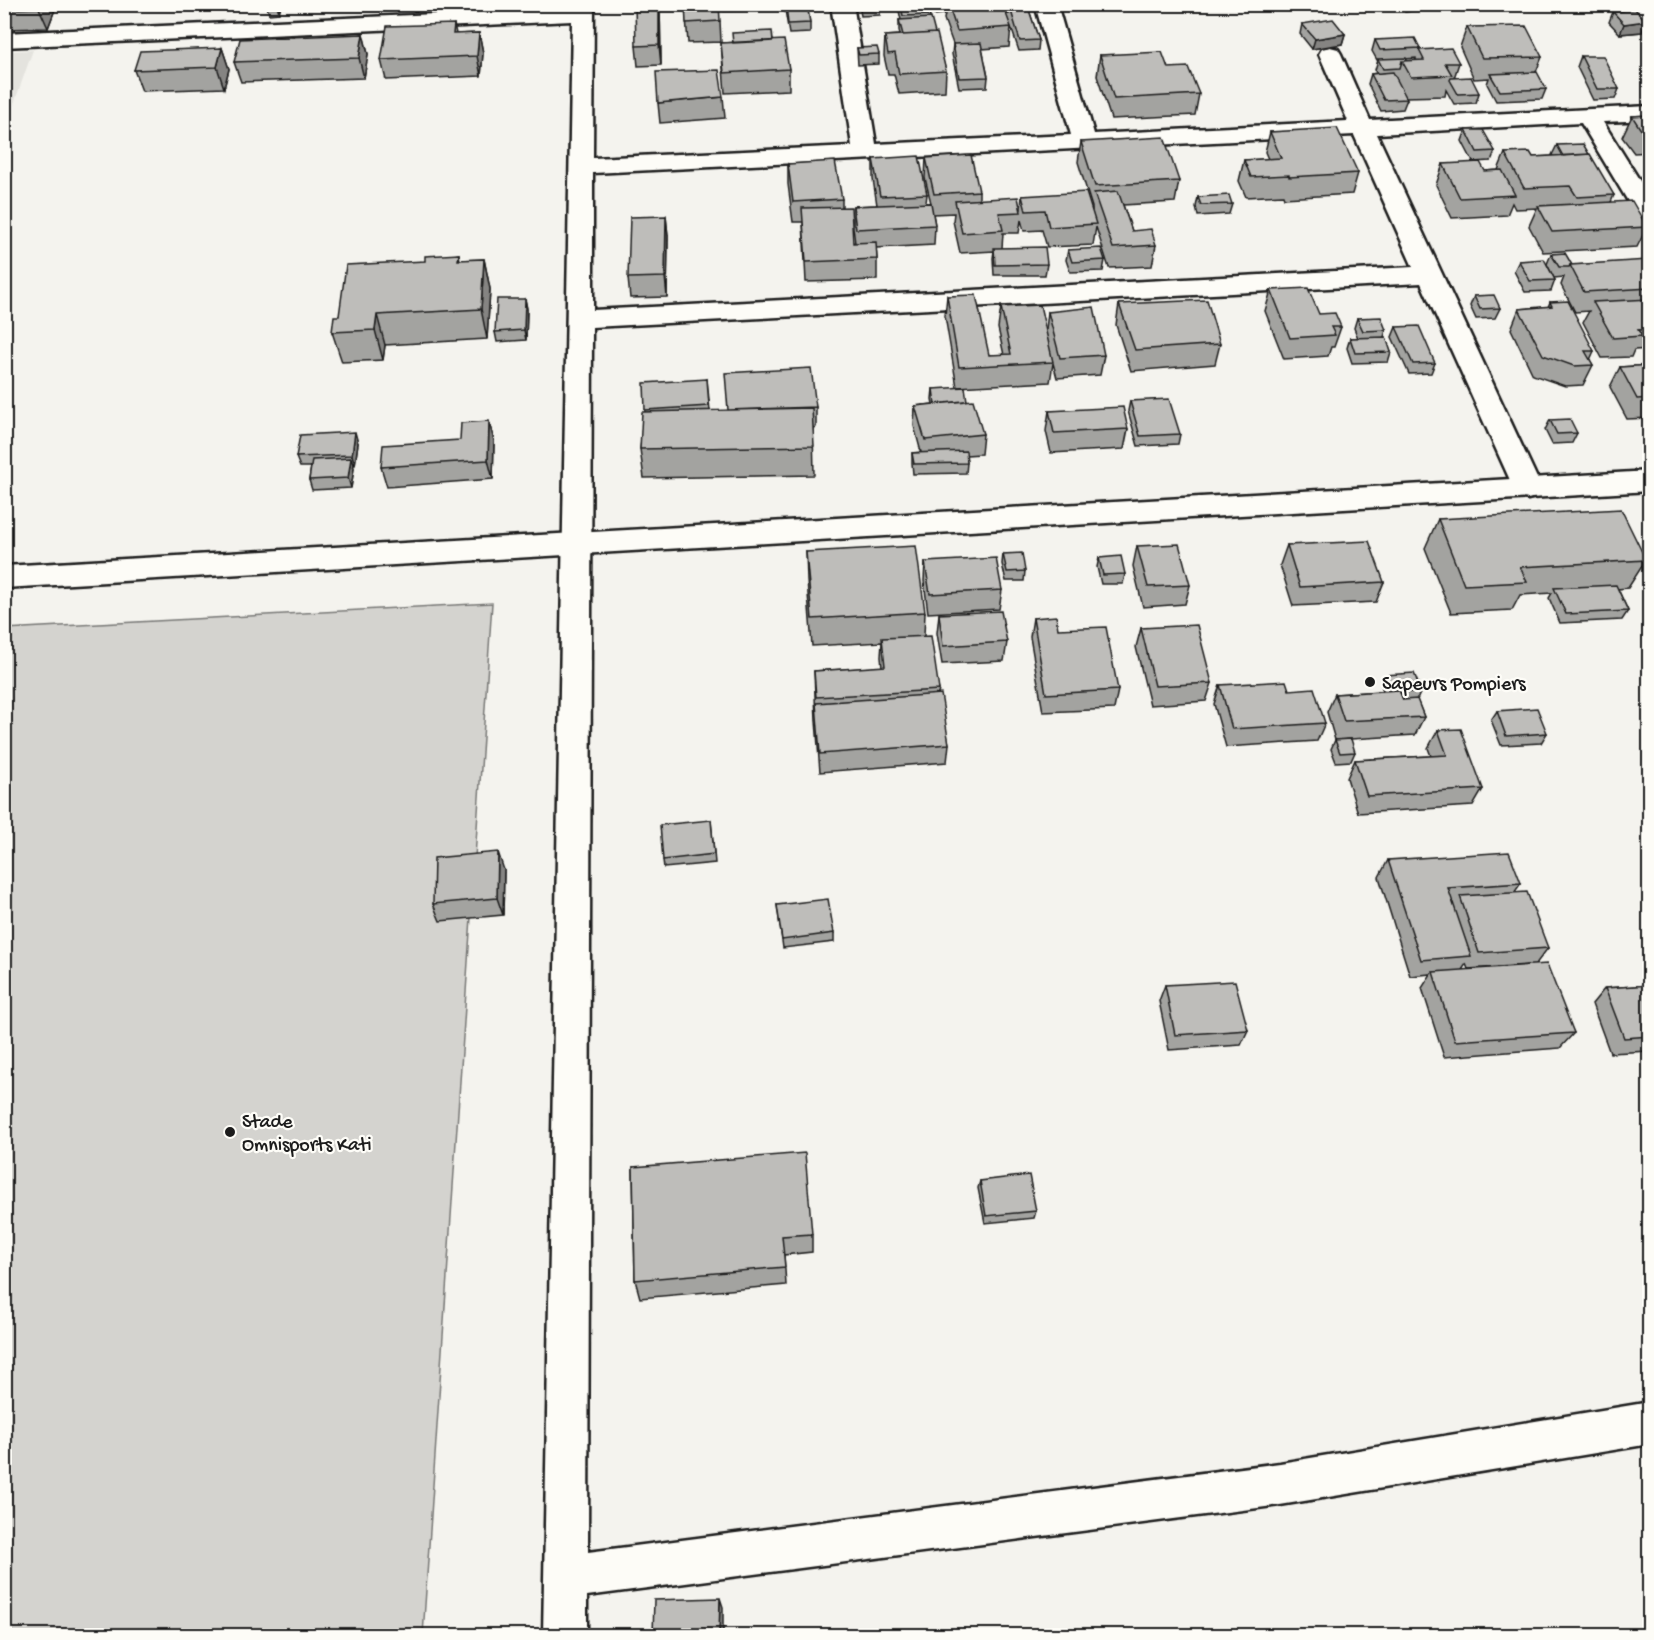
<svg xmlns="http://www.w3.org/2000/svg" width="1654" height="1640" font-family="'Gochi Hand',sans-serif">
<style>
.built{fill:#e4e3de}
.green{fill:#d4d3cf;stroke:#787876;stroke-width:1.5}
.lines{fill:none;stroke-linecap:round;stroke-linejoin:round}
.street-casing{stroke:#1c1c1c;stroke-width:5}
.secondary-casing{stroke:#1c1c1c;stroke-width:5}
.street{fill:#fdfcf7;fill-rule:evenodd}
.secondary{fill:#fdfcf7;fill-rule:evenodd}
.wall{fill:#a3a3a0;stroke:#1c1c1c;stroke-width:1.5;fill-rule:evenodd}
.shaded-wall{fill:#858482;stroke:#1c1c1c;stroke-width:1.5}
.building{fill:#bebdba;stroke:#1c1c1c;stroke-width:1.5}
.poi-dot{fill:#1c1c1c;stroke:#fdfcf7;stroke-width:2}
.labels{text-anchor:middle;stroke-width:4.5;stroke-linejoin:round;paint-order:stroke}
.poi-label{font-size:20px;fill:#1c1c1c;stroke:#fdfcf7;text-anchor:start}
</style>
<rect width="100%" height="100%" fill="#f4f3ee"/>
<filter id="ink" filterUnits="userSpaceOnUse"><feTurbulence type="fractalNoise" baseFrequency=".0167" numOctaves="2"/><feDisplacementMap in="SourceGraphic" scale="12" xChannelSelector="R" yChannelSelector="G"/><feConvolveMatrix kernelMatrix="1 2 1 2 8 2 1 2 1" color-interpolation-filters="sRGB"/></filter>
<g filter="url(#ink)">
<path class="built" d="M33,50L5,129V51Z"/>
<path class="green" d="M492,603L423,1635L5,1636V629Z"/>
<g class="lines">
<g class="street-casing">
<path id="street" d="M572,4H594L593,158L852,146L831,4H853L876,144L1071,135L1035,4H1057L1094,134L1348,121L1319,54L1322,49L1330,47L1338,49L1341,54L1370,120L1650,106V120L1603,122L1650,197V225L1641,223L1581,123L1377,134L1542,489L1538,496L1528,499L1518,496L1514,489L1421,283L592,327L588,1552L1280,1463L1650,1402V1444L1280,1505L587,1596V1636H543L572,21L4,47V33L572,8ZM1354,135L1413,267L593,310V173Z"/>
</g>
<g class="secondary-casing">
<path id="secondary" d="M1650,471V491L4,588V566Z"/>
</g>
<use href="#street" class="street"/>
<use href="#secondary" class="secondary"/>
</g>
<path class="wall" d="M4,4H57L48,28L4,29Z
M266,4H281L279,13L269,14Z
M660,4L661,65L638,66L636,46Z
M685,4L720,21L721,42L688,43Z
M723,4H776V9L724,11Z
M784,4H807L810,23V33L789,34Z
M880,4V15L861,16L859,5Z
M900,4H929L928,5L930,18L946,71L945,91L899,94L894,74H888L884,56L885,36L900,35L899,30V20H901L899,11Z
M932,4H1027L1039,40L1038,50L1019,51L1011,27L1009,47L982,49L988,77L987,87L959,88L952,54L953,44L944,19L945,14L934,15Z
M1401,4H1420L1419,10L1405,12Z
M1582,4H1623L1621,8L1586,10Z
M1613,12L1646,21L1642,32L1620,34L1609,22Z
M454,24L456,34L479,33L483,53L481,76L386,80L381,60Z
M1302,24L1345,34L1342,44L1312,49L1300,34Z
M1467,27L1542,57L1536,72L1546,89L1542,99L1496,101L1487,84L1489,78L1474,79L1460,47Z
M363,34L368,54L364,78L241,82L234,62Z
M1375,40L1420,48L1419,50L1459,63L1454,78L1479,93L1476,103L1454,104L1446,90L1445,96L1406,97L1407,99L1403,109L1381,111L1368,84L1371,74L1377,73L1375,70L1378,60H1377L1372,51ZM1416,58V60L1407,61L1406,59Z
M773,41L789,69V90L725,93L721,43Z
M222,48L229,69L224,88L142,91L134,70Z
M857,48L879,54V64L858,65Z
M1100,55L1168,68L1199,94L1195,115L1111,119L1097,76Z
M1581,56L1619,89L1615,99L1593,100L1577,67Z
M723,97L725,118L660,123L658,103Z
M1650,115V152L1634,153L1622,137L1632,116Z
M1466,130L1495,151L1491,161L1473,162L1462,141Z
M1270,132L1358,173L1352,194L1284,198L1283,195L1246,197L1239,181L1244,160L1268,159L1265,152Z
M1081,142L1179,181L1175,202L1123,205L1132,231L1156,245L1152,266L1109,268L1096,227L1093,245L1047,247L1042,230L1024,231L1021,220L1019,233H1003L1002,248L1047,264L1045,275H994L993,258L994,251L960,253L953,221L954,213L933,214L935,225L934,245L876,248L877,259V280L806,282L803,222H793L788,184V164L842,199V207L853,243H855L853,227V206L877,205L873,179V159L927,194L926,203H931L925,178L926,158L979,191V200L1021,209L1022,196L1092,210V207L1078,162Z
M1557,145L1614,195L1611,202L1647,227L1637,247L1543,252L1529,226L1537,208L1515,209L1512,203L1507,215L1452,218L1436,185L1443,164L1485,171L1498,170L1505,153L1533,157L1553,156L1552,155Z
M1198,197L1232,204L1229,214L1198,216L1196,207Z
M666,216L668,236L667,297L630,298L628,278Z
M1068,250L1105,260L1103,271L1070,272L1066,260Z
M459,254L460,260L484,259L490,289L487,339L385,345L383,360L342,362L332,332L339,316L425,261Z
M1551,254L1572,265L1650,262V349L1634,350L1631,357L1602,358L1583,322L1589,311L1575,312L1561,285L1564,277L1554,278L1547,264Z
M1519,261L1555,280L1551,291L1525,292L1514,271Z
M1271,290L1319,314L1341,327L1334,347H1331L1328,356L1284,359L1265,311Z
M947,296L989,355H1004L998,328L1001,307L1046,329L1048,312L1104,355L1100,375L1057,378L1053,363L1050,382L957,387L945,316Z
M1474,296L1500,308L1495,318L1476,319L1470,306Z
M525,299L527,309L526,340L497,342L495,332Z
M1550,302L1594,351L1590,360L1593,365L1583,385L1565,386L1533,375L1511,329L1519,309L1548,307Z
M1119,304L1220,344L1215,364L1131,371L1116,325Z
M1357,318L1386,330L1384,337L1391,352L1388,362L1352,363L1347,348L1350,338H1358L1354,328Z
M1396,327L1435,363L1431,373L1409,374L1392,337Z
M1650,365V418L1627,419L1610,387L1620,367Z
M707,379L710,411L816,407V427L813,428L814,475L644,478L640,449L645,410Z
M933,389L967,401L983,434L981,454L966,455L967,463L966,473L913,474L912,463V453L921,452L914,426L915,406L933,404L932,399Z
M1130,401L1180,434L1178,444L1138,446L1128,411Z
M1049,411L1128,429L1124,449L1051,453L1046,431Z
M1550,420L1577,433L1572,443L1552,444L1545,430Z
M494,441L493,479L387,487L381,467Z
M358,443L355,465H353L354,468L351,488L312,490L309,480L311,467H300L296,457Z
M1438,519L1646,560L1628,588L1618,589L1628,611L1622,620L1560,623L1549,598L1552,593L1520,595L1512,610L1451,613L1425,548Z
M1287,545L1384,582L1376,602L1293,606L1280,565Z
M1137,546L1190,585L1185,604L1143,607L1133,566Z
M806,552L925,612L924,636L939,690L938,694L949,744L947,762L820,772L816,721L814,671L882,667L881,657L882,642L812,646L807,581Z
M1003,554L1025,571L1024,581H1006L1002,564Z
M1099,558L1125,574L1123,584H1101L1097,567Z
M925,562L1002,590L999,609L928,613L924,581Z
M939,614L1007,642L1004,661L942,664L937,633Z
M1033,618L1058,629L1118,690L1114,709L1043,712L1030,637Z
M1141,628L1212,683L1206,701L1150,705L1136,647Z
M1385,675L1421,691L1417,700L1424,717L1415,735L1335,740L1327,712L1335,694L1383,691L1381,684Z
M1220,685L1289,690L1325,723L1317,741L1226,747L1214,704Z
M1497,711L1547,733L1541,743L1501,745L1491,720Z
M1438,730L1483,789L1473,806L1358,813L1347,778L1355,760L1431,756L1428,748Z
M1335,740L1355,752L1351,761L1336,762L1331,749Z
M711,820L715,863L664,868L663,860Z
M1388,860L1521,883L1514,893L1548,948L1535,965L1574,1033L1560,1048L1444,1057L1422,988L1431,974L1410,976L1379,877ZM1466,964L1468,969L1528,965L1462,970Z
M504,870L503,915L440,921L433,904Z
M777,905L834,933V942L783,948Z
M1165,985L1248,1030L1241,1045L1169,1050L1159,1001Z
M1650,985V1051L1610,1053L1592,1004L1605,988Z
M633,1167L812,1234V1252L784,1255L786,1285L640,1298L635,1280Z
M980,1181L1036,1211L1034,1218L985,1223L978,1188Z"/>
<path class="shaded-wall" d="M41,4H57L48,28L39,8Z
M277,4H281L279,13Z
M659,4H660L661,65L659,45Z
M1646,21L1642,32L1620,34L1624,24Z
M479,33L483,53L481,76L477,56Z
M363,34L368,54L364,78L359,58Z
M1345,34L1342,44L1312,49L1315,39Z
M222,48L229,69L224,88L217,67Z
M666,216L668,236L667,297L665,277Z
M484,259L490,289L487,339L481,309Z
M525,299L527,309L526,340L524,330Z
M377,315L385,345L383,360L375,330Z
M489,421L494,441L493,479L488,460Z
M355,432L358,443L355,465L352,455Z
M351,458L354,468L351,488L348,478Z
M498,852L504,870L503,915L497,898Z
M720,1598L723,1607V1635H719Z"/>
<path class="building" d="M4,4H41L39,8L4,9Z
M635,4H659V45L636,46Z
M685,4H719L720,21L686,23Z
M786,4H807L810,23L788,24Z
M861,4H880V5L861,6Z
M901,4H927L930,15L903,16Z
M948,4H989L991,9L1004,8L1011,27L957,31Z
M989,4H1006L1009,14H1007L1004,8L991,9Z
M1009,4H1027L1039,40L1020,41Z
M1635,9L1646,21L1624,24L1613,12Z
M931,18L935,33L903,35L899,20Z
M1333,19L1345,34L1315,39L1302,24Z
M454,24L453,34L479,33L477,56L381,60L387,26Z
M1526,26L1542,57L1482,58L1467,27Z
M772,31L773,41L733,43L732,33Z
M937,33L946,71L899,74L895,53L888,54L885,36Z
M363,34L359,58L234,62L240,39Z
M1415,38L1420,48L1380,50L1375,40Z
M784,40L789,69L724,73L721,43Z
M981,43L988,77L959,78L953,44Z
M877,47L879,54L859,55L857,48Z
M222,48L217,67L134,70L140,51Z
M1451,48L1459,63H1445L1452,75L1411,77L1402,61L1424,60L1419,50Z
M1162,52L1168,68L1188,67L1199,94L1114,99L1100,55Z
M1581,56H1603L1619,89H1597Z
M1406,58L1407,61H1402L1400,68L1383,69L1378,59Z
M719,70L723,97L658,103L656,72Z
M1393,72L1407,99L1384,100L1371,74Z
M1537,72L1546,89L1500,91L1490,74Z
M1471,77L1479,93L1458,94L1450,80L1451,78Z
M1650,115V132L1643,133L1632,116Z
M1337,128L1358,173L1289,177V175L1251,177L1244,160L1281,158L1270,132Z
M1466,130H1483L1495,151L1477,152Z
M1164,137L1179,181L1095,186L1081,142Z
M1583,144L1589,154L1563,156L1557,145Z
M1530,152L1533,157L1590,154L1614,195L1577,197L1570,186L1524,188L1505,153Z
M971,155L979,191L934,194L926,158Z
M919,156L927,194L880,196L873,159Z
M835,161L842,199L793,202L788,164Z
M1480,162L1485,171L1502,170L1515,195L1460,198L1443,164Z
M1118,191L1132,231L1151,229L1156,245L1113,248L1094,193Z
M1086,192L1096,224L1049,227L1045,210L1026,211L1022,196Z
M1229,195L1232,204L1201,205L1198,197Z
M1018,197L1021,212L999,213L1003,230L962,233L955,201Z
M1632,201L1647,227L1552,232L1538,206Z
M931,203L935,225L856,229L853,206Z
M851,207L853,243L876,242L877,259L806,262L802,208Z
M666,216L665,277L628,278L630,217Z
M1045,247L1047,264L995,265L994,248Z
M1101,248L1105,260L1072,262L1068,250Z
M1565,253L1572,265H1570L1569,267H1559L1551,254Z
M459,254L458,260L484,259L481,309L377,315L375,330L332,332L334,316H339L346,265L425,261V256Z
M1544,259L1555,280L1530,281L1519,261Z
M1648,260L1650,262V288L1584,292L1570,265Z
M1308,288L1319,314L1335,313L1341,327H1331L1335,335L1290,338L1271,290Z
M976,295L989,355L1011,354L1001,307L1040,305L1053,362L959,367L947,296Z
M1494,295L1500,308L1480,309L1474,296Z
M497,299H525L524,330L495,332Z
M1650,299V329L1638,330L1642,336L1613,338L1593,302Z
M1207,300L1220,344L1135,350L1119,304Z
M1568,301L1594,351H1585L1593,365L1574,366L1543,355L1519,309L1552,306L1550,302Z
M1094,307L1104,355L1060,358L1048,312Z
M1381,317L1386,330L1363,331L1357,318Z
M1419,326L1435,363L1413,364L1396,327Z
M1386,337L1391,352L1355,353L1350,338Z
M1650,365V398L1637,399L1620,367Z
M811,368L816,407L728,410L725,373Z
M707,379L709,406L645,410L644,383Z
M965,387L967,401L935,404L933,389Z
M1169,399L1180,434L1140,436L1130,401Z
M973,400L983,434L925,440L915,406Z
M1123,407L1128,429L1054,433L1049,411Z
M812,408L814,446L640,449L642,412Z
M1570,419L1577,433L1557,434L1550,420Z
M489,421L488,460L381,467L383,445L460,440L461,423Z
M355,432L352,455L296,457L300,435Z
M966,451L967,463L914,464L912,453Z
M351,458L348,478L309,480L312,460Z
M1621,509L1646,560L1520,567L1527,582L1464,585L1438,519Z
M1369,541L1384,582L1300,587L1287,545Z
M1179,544L1190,585L1148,587L1137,546Z
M916,546L925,612L812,619L806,552Z
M1022,553L1025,571L1007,572L1003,554Z
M1121,556L1125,574L1103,575L1099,558Z
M996,558L1002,590L930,594L925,562Z
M1616,585L1628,611L1566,614L1554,588Z
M1001,611L1007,642L943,646L939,614Z
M1056,616L1058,629L1106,627L1118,690L1046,694L1033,618Z
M1197,625L1212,683L1155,686L1141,628Z
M931,636L939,690L816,697L814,671L885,666L882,638Z
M1414,673L1421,691L1400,693L1399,690H1391L1385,675Z
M1286,681L1289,690L1314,688L1325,723L1232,729L1220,685Z
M1399,690L1403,700L1417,699L1424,717L1344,721L1335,694Z
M941,694L949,744L820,754L816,703Z
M1537,708L1547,733L1506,736L1497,711Z
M1461,729L1483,789L1367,796L1355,760L1447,755L1438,730Z
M1351,739L1355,752L1340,753L1335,740Z
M711,820L714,854L663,860L660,825Z
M498,852L497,898L433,904L434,858Z
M1509,852L1521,883L1448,888L1471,956L1421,960L1388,860Z
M1527,892L1548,948L1479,953L1460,896Z
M828,899L834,933L782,940L777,905Z
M1547,964L1574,1033L1455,1041L1433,972Z
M1235,981L1248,1030L1175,1035L1165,985Z
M1650,985V1036L1624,1038L1605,988Z
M805,1153L812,1234L782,1236L785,1267L635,1280L633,1167Z
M1029,1175L1036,1211L986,1216L980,1181Z
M720,1598L719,1635H653L654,1600Z"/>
</g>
<g class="poi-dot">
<circle cx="1370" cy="682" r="6"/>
<circle cx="230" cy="1132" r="6"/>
</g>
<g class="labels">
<g class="poi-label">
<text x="1382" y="689">Sapeurs Pompiers</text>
<text x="242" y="1127">Stade<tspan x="242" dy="23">Omnisports Kati</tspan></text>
</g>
</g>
<rect width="1654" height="1640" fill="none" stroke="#fdfcf7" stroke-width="24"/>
<rect x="12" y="12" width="1630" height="1616" fill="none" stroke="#1c1c1c" stroke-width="2" filter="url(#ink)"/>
</svg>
